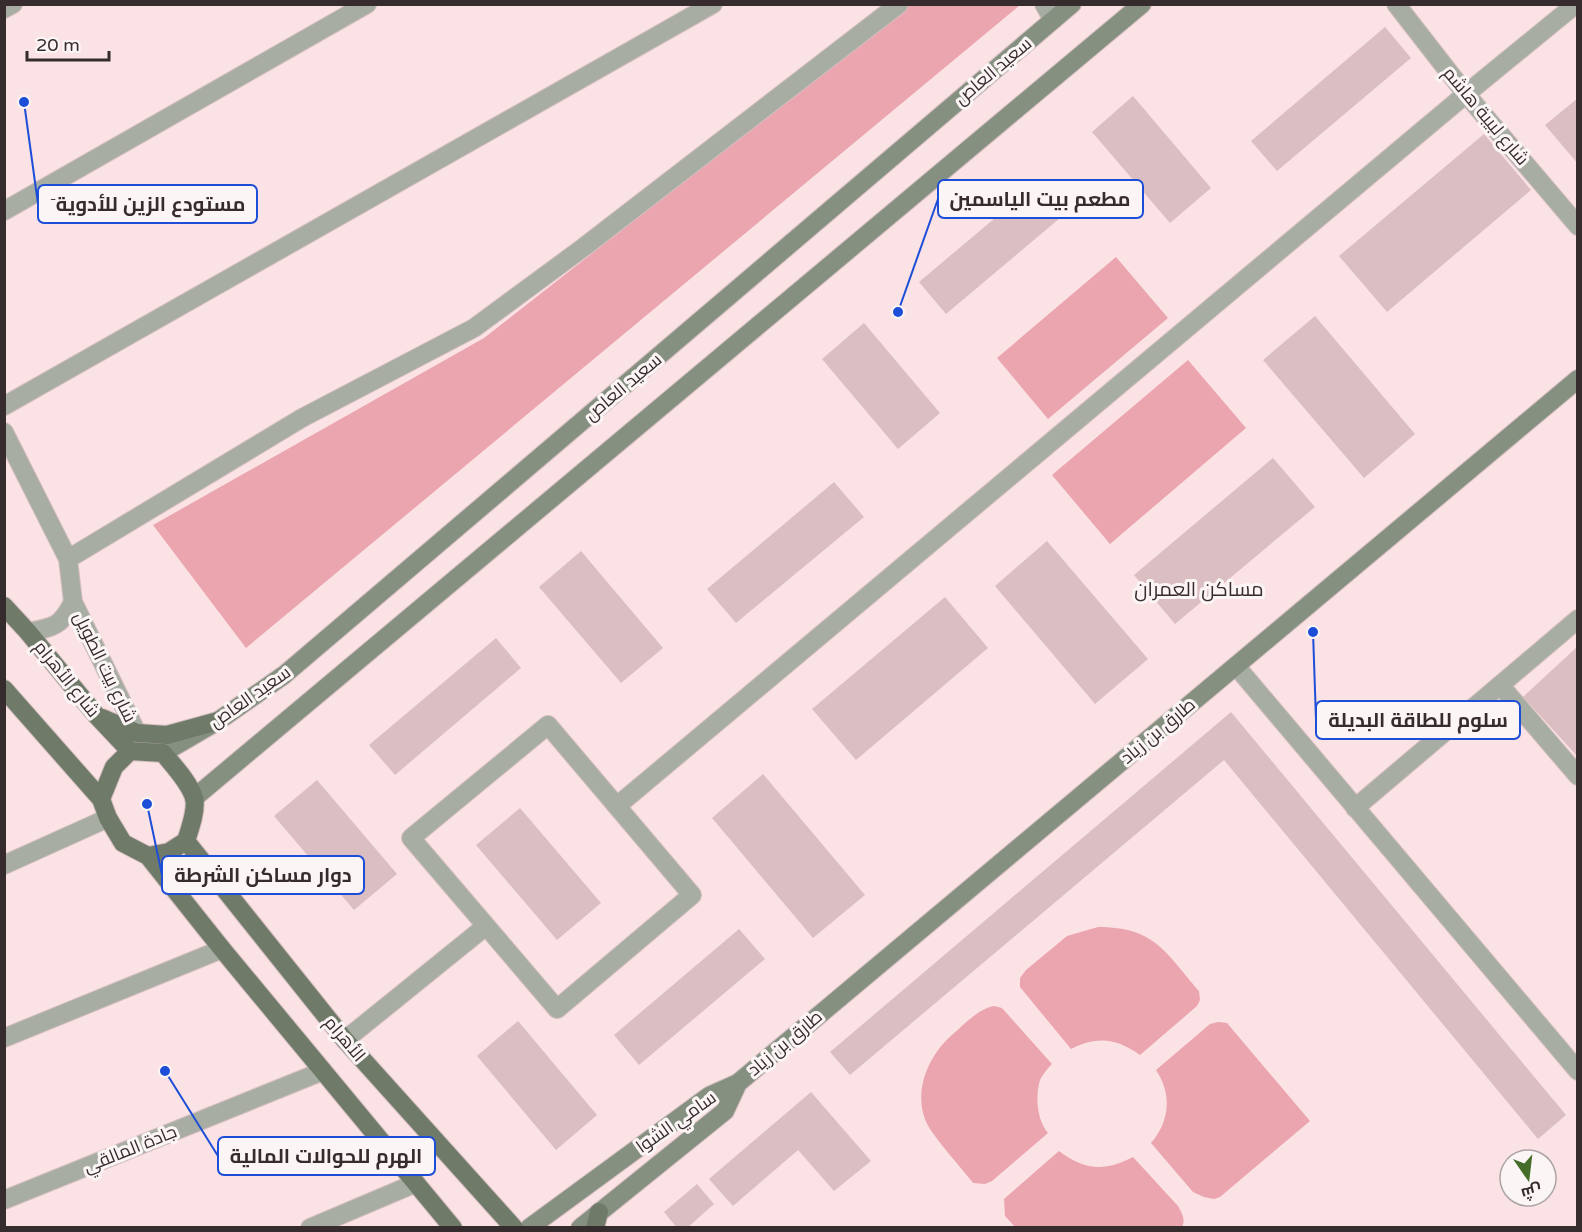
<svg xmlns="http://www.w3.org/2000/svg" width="1582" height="1232" font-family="'Varela Round',Cairo,sans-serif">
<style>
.green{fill:#eba5af}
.building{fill:#dbbec1}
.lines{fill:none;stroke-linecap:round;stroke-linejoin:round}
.minor-casing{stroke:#d4bec0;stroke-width:20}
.tertiary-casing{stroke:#d4bec0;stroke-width:20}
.secondary-casing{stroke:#d4bec0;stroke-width:20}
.primary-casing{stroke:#d4bec0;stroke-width:20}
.minor{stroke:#a7ada3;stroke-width:18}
.tertiary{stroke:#a7ada3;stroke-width:18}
.secondary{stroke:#869081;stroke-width:18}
.primary{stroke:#6f7a69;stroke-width:18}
.labels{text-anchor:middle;stroke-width:6;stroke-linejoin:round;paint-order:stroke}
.street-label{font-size:18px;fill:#372c2d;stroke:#fbf5f5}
.neighbourhood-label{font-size:20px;fill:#372c2d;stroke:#fbf5f5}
.leader{fill:none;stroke:#1d4ed8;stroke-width:2}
.callout-dot{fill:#1d4ed8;stroke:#fbf5f5;stroke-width:2}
.callout{fill:#fbf5f5;stroke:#1d4ed8;stroke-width:2}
.callout-label{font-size:20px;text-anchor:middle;font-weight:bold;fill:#372c2d}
</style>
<rect width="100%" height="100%" fill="#fbe2e5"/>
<path class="green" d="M909,5H1020L246,648L153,525L484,338Z
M1116,257L1168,318L1048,419L997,358Z
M1188,360L1246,428L1110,544L1052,475Z
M1098,927C1155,927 1165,952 1199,991L1200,1000L1197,1006L1140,1055C1116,1038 1097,1036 1071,1049L1020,987V978L1026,970L1067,936Z
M994,1006L1002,1008L1052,1064C1047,1069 1043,1074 1040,1080C1035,1097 1037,1120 1048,1133L992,1181L985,1184L973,1183C959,1165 943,1148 930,1129C910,1097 927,1056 953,1034C966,1023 978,1009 994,1006Z
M1218,1022L1227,1023L1310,1121L1220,1197L1214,1199L1204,1197L1193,1192L1151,1143C1170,1121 1172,1094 1156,1070L1210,1024Z
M1059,1151C1084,1170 1105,1172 1133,1157L1178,1206C1182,1213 1186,1220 1182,1227H1015L1005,1216L1004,1199Z"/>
<path class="building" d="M1385,27L1411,58L1277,171L1251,141Z
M1133,96L1211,188L1170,223L1092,132Z
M1578,98V164L1545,125Z
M1484,134L1531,190L1387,312L1339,256Z
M1039,181L1066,213L946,314L919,282Z
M1315,316L1415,434L1364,478L1263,360Z
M864,323L940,413L898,449L822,359Z
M1273,458L1315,507L1175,624L1134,575Z
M834,482L864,517L736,623L707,589Z
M1047,541L1148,659L1095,704L995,586Z
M581,551L663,648L621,683L539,587Z
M945,597L988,648L856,760L812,709Z
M496,638L521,668L395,775L369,745Z
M1578,646V757L1523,697Z
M1231,712L1566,1115L1538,1139L1224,760L850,1075L830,1052Z
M763,774L865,895L813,938L712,818Z
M317,780L397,874L354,910L274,816Z
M520,808L601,903L557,940L476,845Z
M739,929L765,959L639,1065L614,1035Z
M518,1021L597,1115L556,1150L477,1056Z
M811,1092L871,1161L834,1191L798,1150L733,1206L709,1179Z
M697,1184L714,1204L687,1228H677L664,1212Z"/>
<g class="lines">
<g class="minor-casing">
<path id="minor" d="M1044,4L1053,20
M1396,4L1466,94L1578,226
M4,9L13,4
M4,211L367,4
M4,406L713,4
M4,432L68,559L73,602L137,733
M68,559L302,418L474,328L584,247L899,4
M28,632C55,627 61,626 73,602
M1500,685L1578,776
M548,725L692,895L557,1009L411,838Z
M617,806L1466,94L1576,4
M1355,808L1578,619
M4,865L108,818
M4,1038L222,949
M345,1040L486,926
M4,1200L323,1071
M310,1228L416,1183"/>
</g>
<g class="tertiary-casing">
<path id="tertiary" d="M1236,666L1578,1071"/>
</g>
<g class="secondary-casing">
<path id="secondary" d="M163,753L218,721L284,675L1072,4
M194,798L1142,4
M529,1228L709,1096L738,1083L1578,379
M580,1228L725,1111L738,1083"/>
</g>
<g class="primary-casing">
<path id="primary" d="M4,606L28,632L96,715L130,751
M4,689L101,799
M102,718L137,733L167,735L218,721
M186,841L345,1040L514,1228
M148,856L169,852L186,841C190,829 197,809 194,798C190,783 173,765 163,753L130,751L114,767L101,799L108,818L123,843L148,856L222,949L453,1228
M595,1228L599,1212"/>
</g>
<use href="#minor" class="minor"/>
<use href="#tertiary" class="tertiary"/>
<use href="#secondary" class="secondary"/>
<use href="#primary" class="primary"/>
</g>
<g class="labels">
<g class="street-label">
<text transform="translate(993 71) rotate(-40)" y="6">سعيد العاص</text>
<text transform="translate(1486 116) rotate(50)" y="6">شارع لبيبة هاشم</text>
<text transform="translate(623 387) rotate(-40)" y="6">سعيد العاص</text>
<text transform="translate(105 667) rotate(64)" y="6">شارع بيت الطويل</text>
<text transform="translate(67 679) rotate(51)" y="6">شارع الأهرام</text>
<text transform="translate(250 697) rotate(-35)" y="6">سعيد العاص</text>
<text transform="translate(1158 731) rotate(-40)" y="6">طارق بن زياد</text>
<text transform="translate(345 1039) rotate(50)" y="6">الأهرام</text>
<text transform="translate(785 1043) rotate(-40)" y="6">طارق بن زياد</text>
<text transform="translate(676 1122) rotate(-35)" y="6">سامي الشوا</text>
<text transform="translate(130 1149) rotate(-22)" y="6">جادة المالقي</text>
</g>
<g class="neighbourhood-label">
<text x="1199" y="596">مساكن العمران</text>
</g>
</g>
<path class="leader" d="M898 312L938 199M24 102L38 204M1313 632L1316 720M147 804L162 875M165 1071L218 1156"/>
<g class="callout-dot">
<circle cx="898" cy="312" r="6"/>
<circle cx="24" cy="102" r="6"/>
<circle cx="1313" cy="632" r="6"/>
<circle cx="147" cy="804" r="6"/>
<circle cx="165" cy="1071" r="6"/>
</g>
<g class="callout">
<rect x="938" y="180" width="205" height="38" rx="6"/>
<rect x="38" y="185" width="219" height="38" rx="6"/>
<rect x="1316" y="701" width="204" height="38" rx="6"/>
<rect x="162" y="856" width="202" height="38" rx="6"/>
<rect x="218" y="1137" width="217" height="38" rx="6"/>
</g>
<g class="callout-label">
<text x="1040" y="206">مطعم بيت الياسمين</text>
<text x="148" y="211">َ مستودع الزين للأدوية</text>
<text x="1418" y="727">سلوم للطاقة البديلة</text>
<text x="263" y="882">دوار مساكن الشرطة</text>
<text x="326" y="1163">الهرم للحوالات المالية</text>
</g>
<rect width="1582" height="1232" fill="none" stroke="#372c2d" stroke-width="12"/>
<g transform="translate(1528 1178) rotate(166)"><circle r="28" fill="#fbf5f5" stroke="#ada5a5" stroke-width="1.5"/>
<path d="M0-4.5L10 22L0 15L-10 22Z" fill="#456d29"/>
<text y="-9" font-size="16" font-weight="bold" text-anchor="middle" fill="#372c2d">ش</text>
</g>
<path d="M27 51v9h82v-9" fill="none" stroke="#372c2d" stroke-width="3"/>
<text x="36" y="51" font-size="18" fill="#372c2d" stroke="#fbf5f5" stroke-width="4.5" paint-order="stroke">20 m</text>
</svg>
